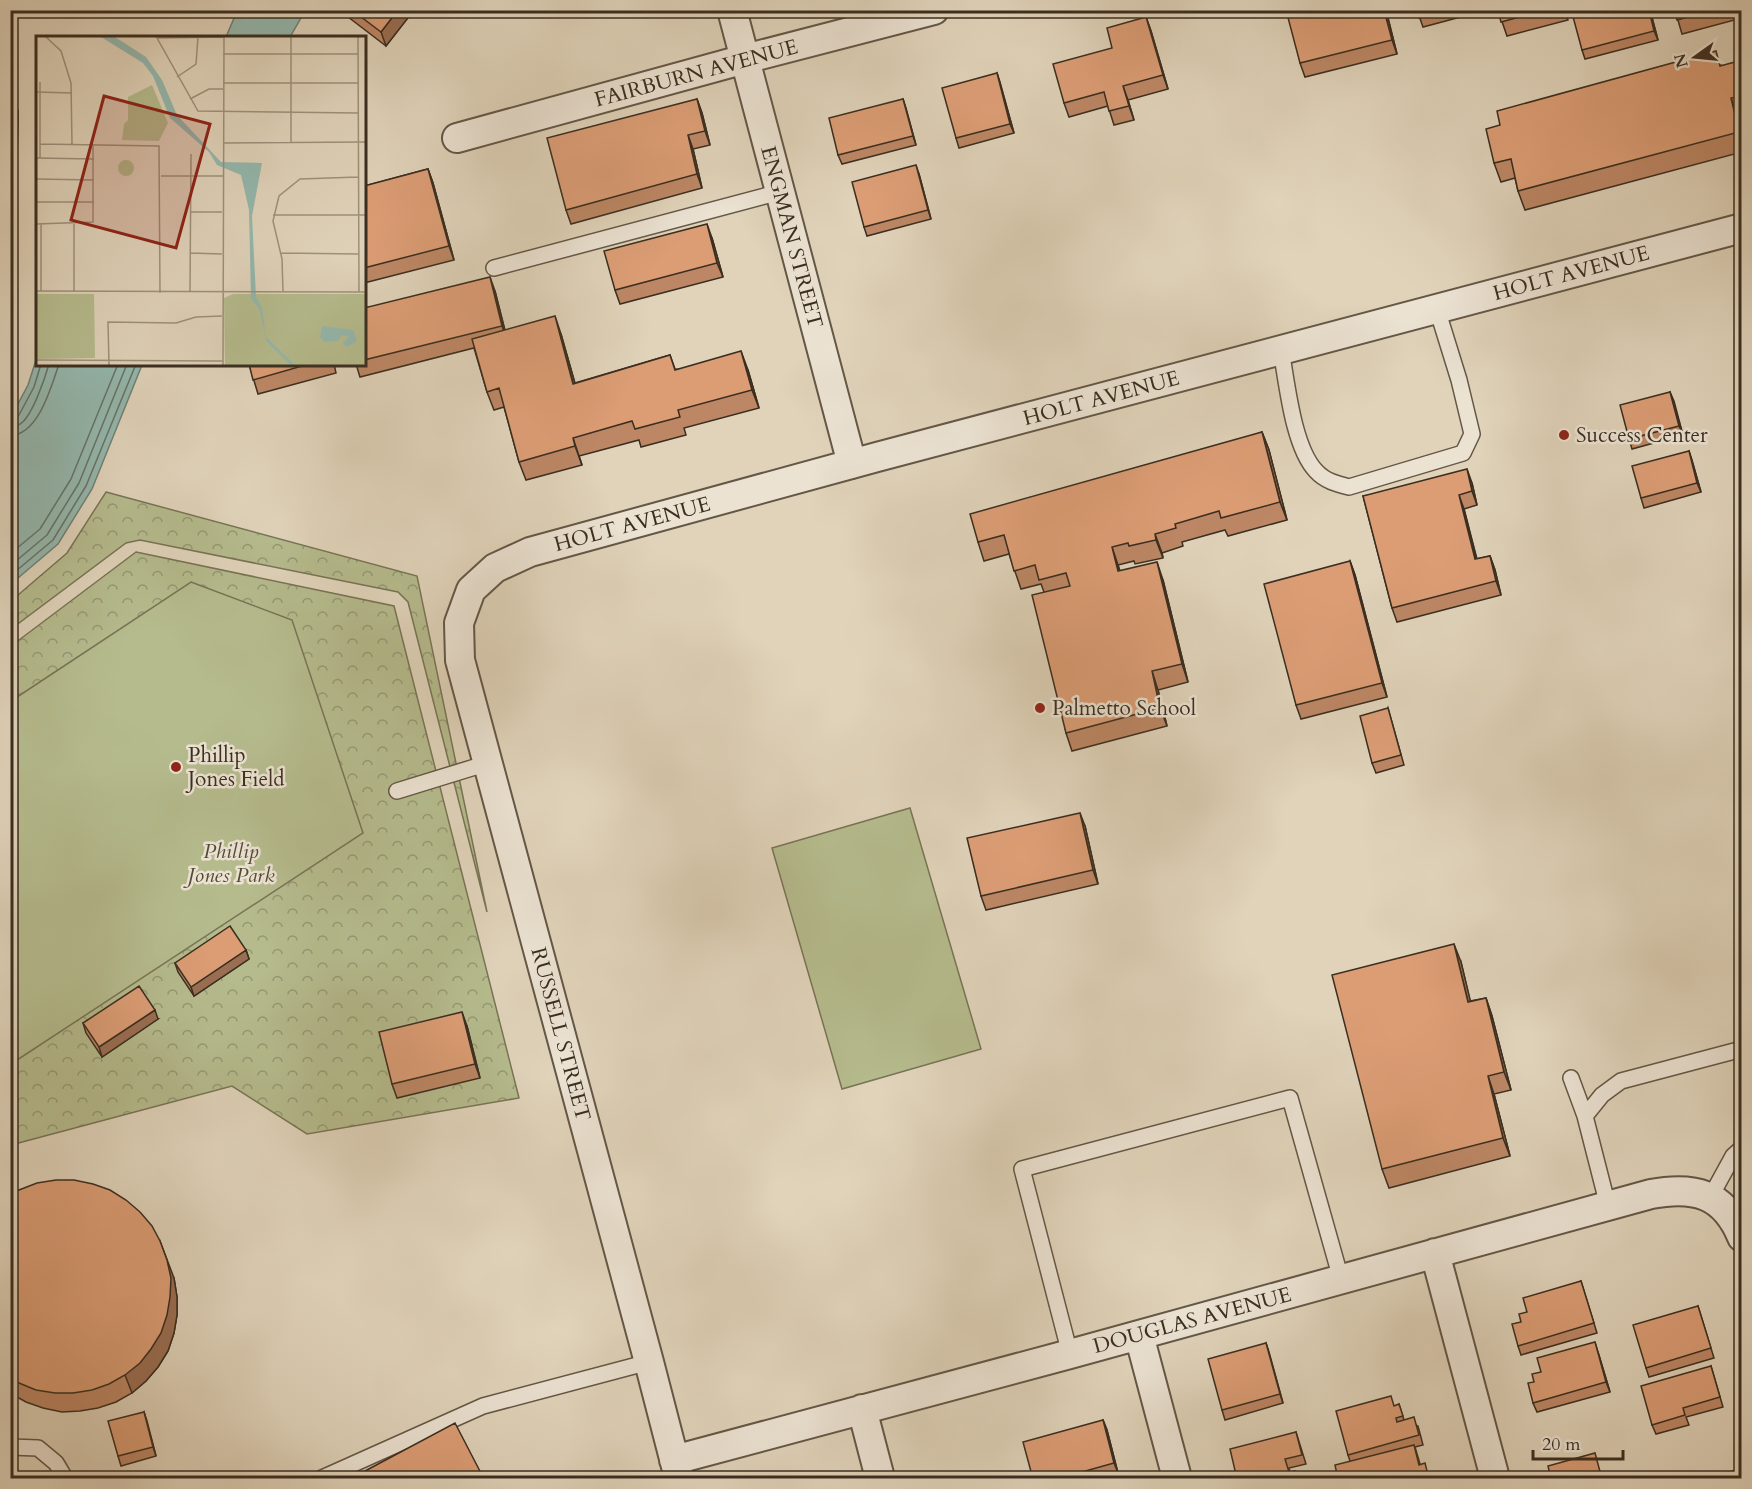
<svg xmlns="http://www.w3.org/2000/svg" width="1752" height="1489" font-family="Cardo,serif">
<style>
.park{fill:url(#park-crowns);stroke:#787456;stroke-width:1.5}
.pitch{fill:#b5bb8d;stroke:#787456;stroke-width:1.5}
.water{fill:#94b8ae;stroke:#708175;stroke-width:1.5}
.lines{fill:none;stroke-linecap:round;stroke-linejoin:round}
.shore{stroke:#677367;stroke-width:1.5}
.service-casing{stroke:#645746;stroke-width:18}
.minor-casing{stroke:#645746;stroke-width:32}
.service{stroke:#ebe2d2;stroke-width:15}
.minor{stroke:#ebe2d2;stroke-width:28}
.wall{fill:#bd8765;stroke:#3a2e20;stroke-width:1.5}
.shaded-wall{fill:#9a6e52;stroke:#3a2e20;stroke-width:1.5}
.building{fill:#dc9d75;stroke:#3a2e20;stroke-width:1.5}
.poi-dot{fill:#8f2418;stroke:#ebe2d2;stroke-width:2}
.labels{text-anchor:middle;stroke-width:5;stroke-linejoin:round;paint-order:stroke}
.street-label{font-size:21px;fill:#3a2e20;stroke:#ebe2d2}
.poi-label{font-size:21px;fill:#3a2e20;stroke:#ebe2d2;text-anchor:start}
.park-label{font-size:21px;font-style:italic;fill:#534a36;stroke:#ebe2d2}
.inset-river{fill:none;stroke:#94b8ae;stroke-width:3}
.inset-road{fill:none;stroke:#9e917c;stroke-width:1.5}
.view{fill:#8f2418;fill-opacity:0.15;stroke:#8f2418;stroke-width:3}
.inset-edge{fill:none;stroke:#3a2e20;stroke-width:3}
</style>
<defs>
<pattern id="park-crowns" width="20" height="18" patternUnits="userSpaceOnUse" patternTransform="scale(1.5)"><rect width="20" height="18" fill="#b5bb8d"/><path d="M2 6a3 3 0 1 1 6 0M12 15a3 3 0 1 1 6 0" fill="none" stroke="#949873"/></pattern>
</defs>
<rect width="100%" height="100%" fill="#e0d3ba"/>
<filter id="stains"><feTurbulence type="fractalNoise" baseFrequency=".00333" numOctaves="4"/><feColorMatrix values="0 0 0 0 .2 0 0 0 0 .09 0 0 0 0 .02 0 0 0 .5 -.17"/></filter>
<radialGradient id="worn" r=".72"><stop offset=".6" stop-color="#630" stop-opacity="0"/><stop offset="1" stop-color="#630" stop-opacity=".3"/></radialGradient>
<path class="park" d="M106,492L417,576L487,912L408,602L398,592L140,540L126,543L11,629V601L67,553Z
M136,552L394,606L519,1098L307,1134L232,1086L11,1145V646Z"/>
<path class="pitch" d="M191,582L292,620L363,833L11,1064V701Z
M910,808L981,1049L842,1089L772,848Z"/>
<path class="water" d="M237,11V10L305,11L290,37H226Z
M37,357L38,364L142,365L92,489L58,544L11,584V417L28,385Z"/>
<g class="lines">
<path class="shore" d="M10,419L15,418L19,415L34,387L41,364
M10,426C15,426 16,427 20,424C32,417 45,378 49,364
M10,436C39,434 51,387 59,364
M10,554L40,529L71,479L118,364
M10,566L47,535L79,483L127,364
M10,576L53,540L86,486L136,364"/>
<g class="service-casing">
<path id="service" d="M494,268L780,192
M1281,350C1287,383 1293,447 1316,471C1325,481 1337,484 1349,487L1463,453L1472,434L1459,380L1437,309
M397,791L488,763
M1571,1078L1585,1116L1608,1206
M1585,1116L1602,1095L1621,1081L1742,1049
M1710,1198L1733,1156L1742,1148
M1070,1354L1022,1169L1290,1098L1341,1279
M10,1447L38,1448L56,1463L65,1478
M322,1478L483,1406L649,1362"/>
</g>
<g class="minor-casing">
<path id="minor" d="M732,10L852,464
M457,138L745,59L934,10
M1435,1253L1495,1478
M1139,1335L1177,1478
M862,1409L880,1478
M674,1460L1070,1354L1651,1194C1694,1186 1724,1193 1742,1237
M679,1478L649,1362L460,660L459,623L471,590L495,568L530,552L877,457L1742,228"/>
</g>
<use href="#service" class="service"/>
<use href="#minor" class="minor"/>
</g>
<path class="wall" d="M339,10H414L386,46Z
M1386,10L1397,54L1305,77L1300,63Z
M1417,10H1471L1472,14L1423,27Z
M1498,10H1565L1568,20L1507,36Z
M1650,10L1658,40L1585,59L1582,50Z
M1675,10H1742V18L1682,34Z
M1146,17L1151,31L1168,89L1128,100L1134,120L1114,125L1108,106L1069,117L1064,103L1112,48Z
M1721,65L1742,79V115L1738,116L1742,132V152L1525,210L1518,191L1515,178L1501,182L1494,163Z
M997,73L1014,133L959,148L956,138Z
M697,99L702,113L710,145L693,149L702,188L571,224L566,210Z
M903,99L916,145L842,164L838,155Z
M10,101H14L18,111L17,162H10Z
M428,169L433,183L454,260L364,283V186Z
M919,174L931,219L867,236L864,227Z
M712,238L723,277L620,304L615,290Z
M495,291L505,330L561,334L575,383L670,355L675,369L748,370L759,408L684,428L686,435L641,447L639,440L579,456L582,465L526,480L519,462L504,407L494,410L487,392L474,348L360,377L356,364H364V308Z
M249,364H334L336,373L258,394Z
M1670,392L1683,435L1632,449L1629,439Z
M1262,432L1269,450L1287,520L1228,536L1225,530L1182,542L1183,546L1162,553L1163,558L1135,564L1134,561L1118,565L1120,571L1163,580L1188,682L1158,690L1167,726L1072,751L1066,733L1044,592L1041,584L1021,589L1009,554L984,561L978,542Z
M1689,451L1701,492L1644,508L1641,498Z
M1472,483L1477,505L1464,509L1477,559L1490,556L1495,570L1501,595L1397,622L1392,608L1363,496Z
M1350,561L1355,575L1387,697L1301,719L1296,705Z
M1388,708L1404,765L1376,773L1372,763Z
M1085,826L1098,884L986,910L981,896Z
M246,950L249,959L194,996L178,972L175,963Z
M1461,962L1470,1001L1486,998L1492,1016L1511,1090L1494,1094L1510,1156L1389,1188L1382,1169Z
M158,1019L102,1057L86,1033L83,1023Z
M467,1026L480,1078L397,1098L392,1084Z
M10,1195L174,1278L177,1297V1315L174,1333L168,1351L158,1367L146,1381L132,1393L116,1402L98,1408L80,1411L62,1412L43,1408L26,1402L10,1393Z
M1581,1281L1597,1333L1521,1355L1518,1346L1521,1322Z
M1698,1306L1714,1358L1649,1377L1646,1368Z
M1266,1343L1283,1403L1225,1420L1222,1410Z
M1598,1352L1610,1392L1537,1412L1533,1403L1534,1382Z
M1711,1366L1723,1407L1686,1417L1689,1425L1656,1434L1652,1425Z
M1399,1404L1404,1420L1418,1426L1423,1445L1415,1447L1420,1464L1428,1473L1350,1461L1348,1455L1395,1406Z
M144,1412L156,1456L121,1466L118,1456Z
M1103,1420L1107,1430L1118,1473L1096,1479H1033Z
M1296,1432L1306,1464L1289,1468L1290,1472L1295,1471L1298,1479H1237Z"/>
<path class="shaded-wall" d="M398,10H414L386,46L381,32Z
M1384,10H1386L1397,54L1392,40Z
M1649,10H1650L1658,40L1654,31Z
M1146,17L1151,31L1168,89L1163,75Z
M1735,62L1742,79V88Z
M997,73L1000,82L1014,133L1010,124Z
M1123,86L1128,100L1134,120L1129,106Z
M1731,98L1738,116L1742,132V138Z
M697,99L702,113L710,145L705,131Z
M903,99L906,108L916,145L913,136Z
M14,101L18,111L17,162L13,152Z
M688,135L693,149L702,188L697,174Z
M916,165L919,174L931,219L928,210Z
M428,169L433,183L454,260L449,246Z
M707,224L712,238L723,277L717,263Z
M490,277L495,291L507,340L502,326Z
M555,316L561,334L580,402L573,384Z
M741,351L748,370L759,408L752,390Z
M1670,392L1674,401L1683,435L1679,426Z
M1262,432L1269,450L1287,520L1280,502Z
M573,438L582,465L575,446Z
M1689,451L1692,460L1701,492L1697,483Z
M1467,469L1472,483L1477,505L1472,491Z
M1459,495L1464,509L1480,573L1475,559Z
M1155,534L1162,553L1163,558L1156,540Z
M1112,547L1118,565L1125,590L1118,571Z
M1490,556L1495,570L1501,595L1496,581Z
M1350,561L1355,575L1387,697L1382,683Z
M1157,562L1163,580L1188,682L1182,664Z
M1152,671L1158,690L1167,726L1160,708Z
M1080,813L1085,826L1098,884L1093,870Z
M1454,944L1461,962L1475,1020L1468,1002Z
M246,950L249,959L194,996L191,987Z
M1486,998L1492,1016L1511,1090L1504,1072Z
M155,1010L158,1019L102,1057L99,1047Z
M462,1012L467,1026L480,1078L475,1064Z
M1488,1076L1494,1094L1510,1156L1503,1138Z
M160,1241L174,1278L177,1297V1315L174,1333L168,1351L158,1367L146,1381L132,1393L125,1375Z
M1595,1342L1610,1392L1606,1382Z
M1266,1343L1269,1352L1283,1403L1280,1394Z
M144,1412L147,1421L156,1456L153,1447Z
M1103,1420L1107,1430L1118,1473L1114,1463Z"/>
<path class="building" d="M352,10H398L381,32Z
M1286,10H1384L1392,40L1300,63Z
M1417,10H1446L1419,18Z
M1498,10H1545L1501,22Z
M1582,10H1649L1654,31L1582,50L1572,13Z
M1675,10H1713L1677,20Z
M1146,17L1163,75L1123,86L1129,106L1109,111L1104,92L1064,103L1053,64L1112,48L1107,28Z
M1716,51L1720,66L1735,62L1742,88V96L1731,98L1739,132L1518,191L1511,159L1494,163L1486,129L1500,125L1497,111Z
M997,73L1010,124L956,138L942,88Z
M697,99L705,131L688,135L697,174L566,210L547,138Z
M903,99L913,136L838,155L829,118Z
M10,101H14L13,152H10Z
M916,165L928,210L864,227L852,182Z
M428,169L449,246L364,268V186Z
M707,224L717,263L615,290L604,251Z
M490,277L502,326L364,360V308Z
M555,316L573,384L670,355L675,370L741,351L752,390L678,410L680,417L635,429L632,421L573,438L575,446L519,462L499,388L487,392L472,339Z
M249,364H309L253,380Z
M1670,392L1679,426L1629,439L1620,405Z
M1262,432L1280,502L1221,518L1219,511L1175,524L1176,528L1155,534L1156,540L1129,546L1128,543L1112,547L1118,571L1157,562L1182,664L1152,671L1160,708L1066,733L1032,595L1070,586L1066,573L1039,580L1035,565L1014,571L1004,535L978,542L970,514Z
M1689,451L1697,483L1641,498L1632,466Z
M1467,469L1472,491L1459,495L1475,559L1490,556L1496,581L1392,608L1363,496Z
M1350,561L1382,683L1296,705L1264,584Z
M1388,708L1401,755L1372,763L1360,716Z
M1080,813L1093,870L981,896L967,838Z
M230,926L246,950L191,987L175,963Z
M1454,944L1468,1002L1486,998L1504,1072L1488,1076L1503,1138L1382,1169L1332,975Z
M139,986L155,1010L99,1047L83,1023Z
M462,1012L475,1064L392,1084L379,1032Z
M56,1180H74L93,1184L110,1190L126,1200L140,1212L152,1226L160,1241L167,1260L171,1278L170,1297L167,1315L161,1333L151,1349L140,1363L125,1375L109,1384L92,1390L73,1393H55L36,1390L19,1383L10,1378V1195L19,1190L37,1183Z
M1581,1281L1594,1323L1518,1346L1512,1324L1521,1322L1519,1314L1527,1312L1523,1298Z
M1698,1306L1711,1348L1646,1368L1633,1325Z
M1595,1342L1606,1382L1533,1403L1528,1383L1534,1382L1532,1374L1541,1372L1537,1358Z
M1266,1343L1280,1394L1222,1410L1208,1359Z
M1711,1366L1720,1397L1683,1408L1685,1415L1652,1425L1641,1386Z
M1391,1396L1394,1406L1399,1404L1403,1416L1396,1418L1397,1422L1414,1417L1419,1435L1348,1455L1336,1411Z
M144,1412L153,1447L118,1456L108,1421Z
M1103,1420L1114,1463L1057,1479H1033L1023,1442Z
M455,1423L484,1479H350Z
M1296,1432L1302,1455L1285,1459L1289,1472L1263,1479H1237L1230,1449Z
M1414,1445L1419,1465L1425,1463L1429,1479H1338L1335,1465Z
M1595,1453L1602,1479H1551L1548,1466Z
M1736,1470L1738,1479H1704Z
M1295,1471L1297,1479H1265Z
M1326,1472L1328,1479H1301Z"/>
<g class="poi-dot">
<circle cx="1564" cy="435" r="6"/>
<circle cx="1040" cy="708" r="6"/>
<circle cx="176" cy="767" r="6"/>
</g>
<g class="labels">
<g class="street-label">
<text transform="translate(696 73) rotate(-15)" y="7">FAIRBURN AVENUE</text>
<text transform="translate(792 237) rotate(75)" y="7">ENGMAN STREET</text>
<text transform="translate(1571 273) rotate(-15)" y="7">HOLT AVENUE</text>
<text transform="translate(1101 398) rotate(-15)" y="7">HOLT AVENUE</text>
<text transform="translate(632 524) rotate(-15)" y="7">HOLT AVENUE</text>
<text transform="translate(561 1034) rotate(75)" y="7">RUSSELL STREET</text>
<text transform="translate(1192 1320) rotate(-15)" y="7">DOUGLAS AVENUE</text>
</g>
<g class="poi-label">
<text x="1576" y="442">Success Center</text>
<text x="1052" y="715">Palmetto School</text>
<text x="188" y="762">Phillip<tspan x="188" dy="24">Jones Field</tspan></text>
</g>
<g class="park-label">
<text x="231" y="858">Phillip<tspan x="231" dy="24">Jones Park</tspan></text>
</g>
</g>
<g transform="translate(36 36)">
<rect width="330" height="330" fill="#e0d3ba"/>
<path d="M197,258H330V329H189L188,262Z" fill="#b5bb8d"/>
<path d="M264,285L283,287L288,289L280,297L264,295L259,290ZM233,294L246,307L287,311L286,322L280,329L278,314L257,316L238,311Z" fill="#b5bb8d"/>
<path d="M116,49L132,87L123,105L86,104L88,88L92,84V61Z" fill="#b5bb8d"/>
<path d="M116,53L129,91L124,97L108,98L96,62ZM82 132a8 8 0 1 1 16 0a8 8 0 1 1-16 0ZM0,258H58L59,322L0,323Z" fill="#b5bb8d"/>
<path d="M65,1H79L110,21L126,44L141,79L185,126L226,127L216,180L220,261L226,272L230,303L223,272L215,263L213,174L205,139L181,129L173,116L134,82L117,40L107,27ZM286,290L317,294L321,305L310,311L307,307L313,301L306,299L301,305L289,306L284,301Z" fill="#94b8ae"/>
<path class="inset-river" d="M230,303L257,329"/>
<path class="inset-road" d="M10,1L25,15L35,47L36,108M188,1L121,2L162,75L322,77M255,1V107M322,1L323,256M187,18H322M141,41L160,28L162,1M4,46V122M187,47H322M0,56L36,57M154,63L173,53H187M187,107L330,106M4,108L123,110L124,257M0,122L58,123M125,140H187M0,143L58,144M0,166H58M155,176H186M237,179H330M0,188L57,186V108M38,188V256M154,217L186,218M245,217L322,218M0,255L330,256M5,256V188M154,256L155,118M247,256L246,223L237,185L243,160L264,143L322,141M0,324L187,325M73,329L72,286L140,287L160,281L186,280M187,329L188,1"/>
<path class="view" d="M68,60L174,88L140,212L35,184Z"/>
<rect width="330" height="330" class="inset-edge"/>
</g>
<rect width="1752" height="1489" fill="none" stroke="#e0d3ba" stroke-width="36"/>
<rect x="12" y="12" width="1728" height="1465" fill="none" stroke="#3a2e20" stroke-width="3"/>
<rect x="18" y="18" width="1716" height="1453" fill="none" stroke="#3a2e20" stroke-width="1.5"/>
<g transform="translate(1695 57) rotate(255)" stroke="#ebe2d2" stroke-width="4.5" paint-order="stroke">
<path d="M0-4.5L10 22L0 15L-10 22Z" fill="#3a2e20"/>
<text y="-9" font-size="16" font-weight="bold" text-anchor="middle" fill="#3a2e20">N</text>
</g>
<path d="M1533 1450v9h90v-9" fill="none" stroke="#3a2e20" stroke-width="3"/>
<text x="1542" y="1450" font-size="18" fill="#3a2e20" stroke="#ebe2d2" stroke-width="4.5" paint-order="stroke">20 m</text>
<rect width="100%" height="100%" filter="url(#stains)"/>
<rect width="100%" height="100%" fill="url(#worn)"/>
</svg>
